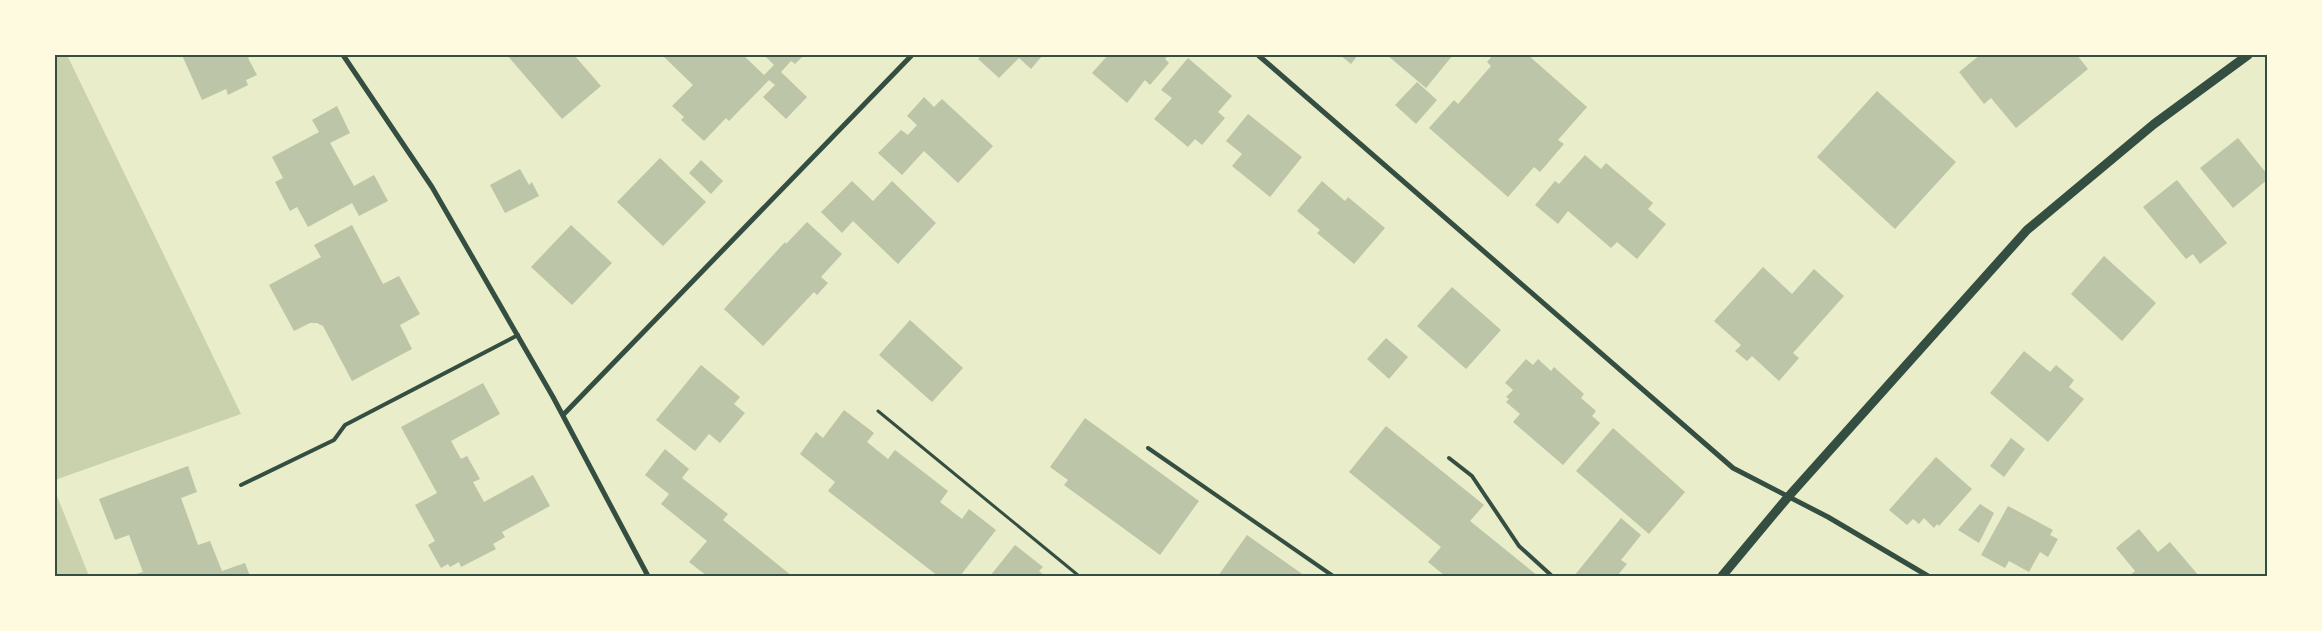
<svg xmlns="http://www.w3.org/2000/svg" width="2322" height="631" font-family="'Work Sans',sans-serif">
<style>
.green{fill:#cad2ad}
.building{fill:#bcc5a7}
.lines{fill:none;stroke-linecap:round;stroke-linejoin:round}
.path{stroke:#344e41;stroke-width:3}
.service{stroke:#344e41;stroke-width:4}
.minor{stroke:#344e41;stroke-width:5}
.tertiary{stroke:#344e41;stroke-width:9}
.neatline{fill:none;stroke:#344e41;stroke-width:2}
</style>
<rect width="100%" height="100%" fill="#e9edc9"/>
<path class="green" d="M55,55H67L241,414L55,480Z
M55,491L89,576H55Z"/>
<path class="building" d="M182,55H253L248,58L257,75L246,80L248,85L228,95L226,89L202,100Z
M507,55H574L601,86L562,119Z
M662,55H743L764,75L774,65L764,55H804L795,64L791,61L781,72L807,97L786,119L763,97L775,85L769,80L729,121L726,118L704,141L681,120L684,117L672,106L693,85Z
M982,55H1043L1031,69L1019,58L999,78L978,59Z
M1108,55H1168L1165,59L1169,63L1150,85L1145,80L1127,103L1092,73Z
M1340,55H1358L1351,64Z
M1387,55H1453L1426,88Z
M1493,55H1528L1587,107L1558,140L1564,144L1540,172L1534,167L1508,197L1429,128L1454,100L1458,104L1491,66L1487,62Z
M1980,55H2077L2088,69L2016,128L1991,98L1984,104L1959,72Z
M1188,58L1232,96L1218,112L1225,118L1202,145L1195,139L1188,147L1154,119L1172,98L1161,90Z
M1417,82L1437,100L1416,124L1395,105Z
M1877,91L1956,162L1895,229L1817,157Z
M924,97L934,107L942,99L993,146L958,183L924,151L902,175L878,153L901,130L908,135L917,125L907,116Z
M337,106L350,133L330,143L354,186L374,175L388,201L359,216L352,203L308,227L297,207L290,211L275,182L283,178L272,157L319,132L312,120Z
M1248,114L1302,157L1270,197L1232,166L1242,154L1226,141Z
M2238,138L2267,174V180L2233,208L2200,168Z
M1585,155L1601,169L1606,163L1653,203L1648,209L1666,224L1637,259L1617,242L1611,248L1568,211L1558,224L1535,205L1555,181L1559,184Z
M660,158L706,202L663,246L617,202Z
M701,160L723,181L711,194L689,173Z
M520,169L529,185L532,182L539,196L505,213L490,185Z
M2177,180L2227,243L2200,264L2193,254L2186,259L2143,207Z
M852,181L873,201L892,181L936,223L898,264L853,221L842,233L821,212Z
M1322,181L1345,201L1348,197L1385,228L1354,264L1317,233L1320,230L1297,211Z
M807,222L842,254L821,277L828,283L817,295L814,292L763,346L724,309L785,242L786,244Z
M352,225L383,284L399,276L420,314L400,325L412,349L352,381L323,326L317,323H310L294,331L269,285L321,257L314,245Z
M571,225L612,263L572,305L531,267Z
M2104,256L2156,303L2122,341L2071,294Z
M1763,267L1792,294L1814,269L1844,296L1793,353L1799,358L1779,381L1752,356L1747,361L1735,351L1741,345L1714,321Z
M1452,287L1501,330L1466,369L1417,326Z
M910,320L963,368L932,402L879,355Z
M1386,338L1408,357L1389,379L1367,359Z
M2024,351L2050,372L2056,365L2074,380L2069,387L2084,399L2048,442L1990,393Z
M1526,359L1533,365L1538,359L1551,371L1554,367L1584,394L1581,398L1596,411L1592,416L1600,423L1563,465L1513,422L1520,414L1506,402L1509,399L1506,397L1513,390L1505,383Z
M701,365L740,397L734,404L745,413L720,443L709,434L695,451L656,420Z
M483,383L500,414L451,441L461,459L467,456L480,479L473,482L484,502L533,475L550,506L502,532L505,537L493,544L496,549L461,567L459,562L450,567L448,564L441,568L428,545L435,541L415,505L437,493L401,427Z
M844,410L874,433L867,442L888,459L895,450L948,491L940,502L962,519L969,509L996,530L960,576H938L828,491L835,482L800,454L816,432L823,438Z
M1085,418L1199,501L1160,555L1064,485L1068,480L1050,467Z
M1386,426L1484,505L1470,521L1538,576H1445L1428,562L1441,547L1349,472Z
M1613,428L1685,492L1649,534L1576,471Z
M2011,438L2025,449L2004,477L1990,466Z
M665,449L689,469L682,478L728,514L723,520L792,576H707L689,562L707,541L661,504L669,494L645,475Z
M1936,457L1972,489L1939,526L1937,524L1934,528L1924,518L1919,524L1913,519L1907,525L1889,510Z
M188,466L197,492L181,498L198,545L210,541L222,571L245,563L250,576H136V574L143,572L129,535L115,540L99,499Z
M1980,504L1994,513L1979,543L1958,530Z
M2008,506L2053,530L2050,535L2058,539L2048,557L2040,552L2029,572L2009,561L2005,568L1981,555Z
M1621,518L1641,535L1621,560L1627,564L1617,576H1574Z
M2139,529L2158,552L2170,542L2199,576H2129L2135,571L2116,548Z
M1247,535L1305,576H1218Z
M1015,545L1043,567L1039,571L1045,576H990Z"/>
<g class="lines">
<path class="path" d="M878,411L1079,576"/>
<path class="service" d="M1148,448L1333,576
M1449,458L1472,476L1519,546L1552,576
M241,485L334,440L345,425L518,335"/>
<path class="minor" d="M343,55L432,187L553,397L648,576
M1258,55L1733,468L1828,517L1928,576
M563,415L912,55"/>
<path class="tertiary" d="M1722,576L1788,497L2027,230L2154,124L2248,55"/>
</g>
<rect width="2322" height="631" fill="none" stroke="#fefae0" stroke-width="112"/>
<rect x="56" y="56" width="2210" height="519" class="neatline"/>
</svg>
